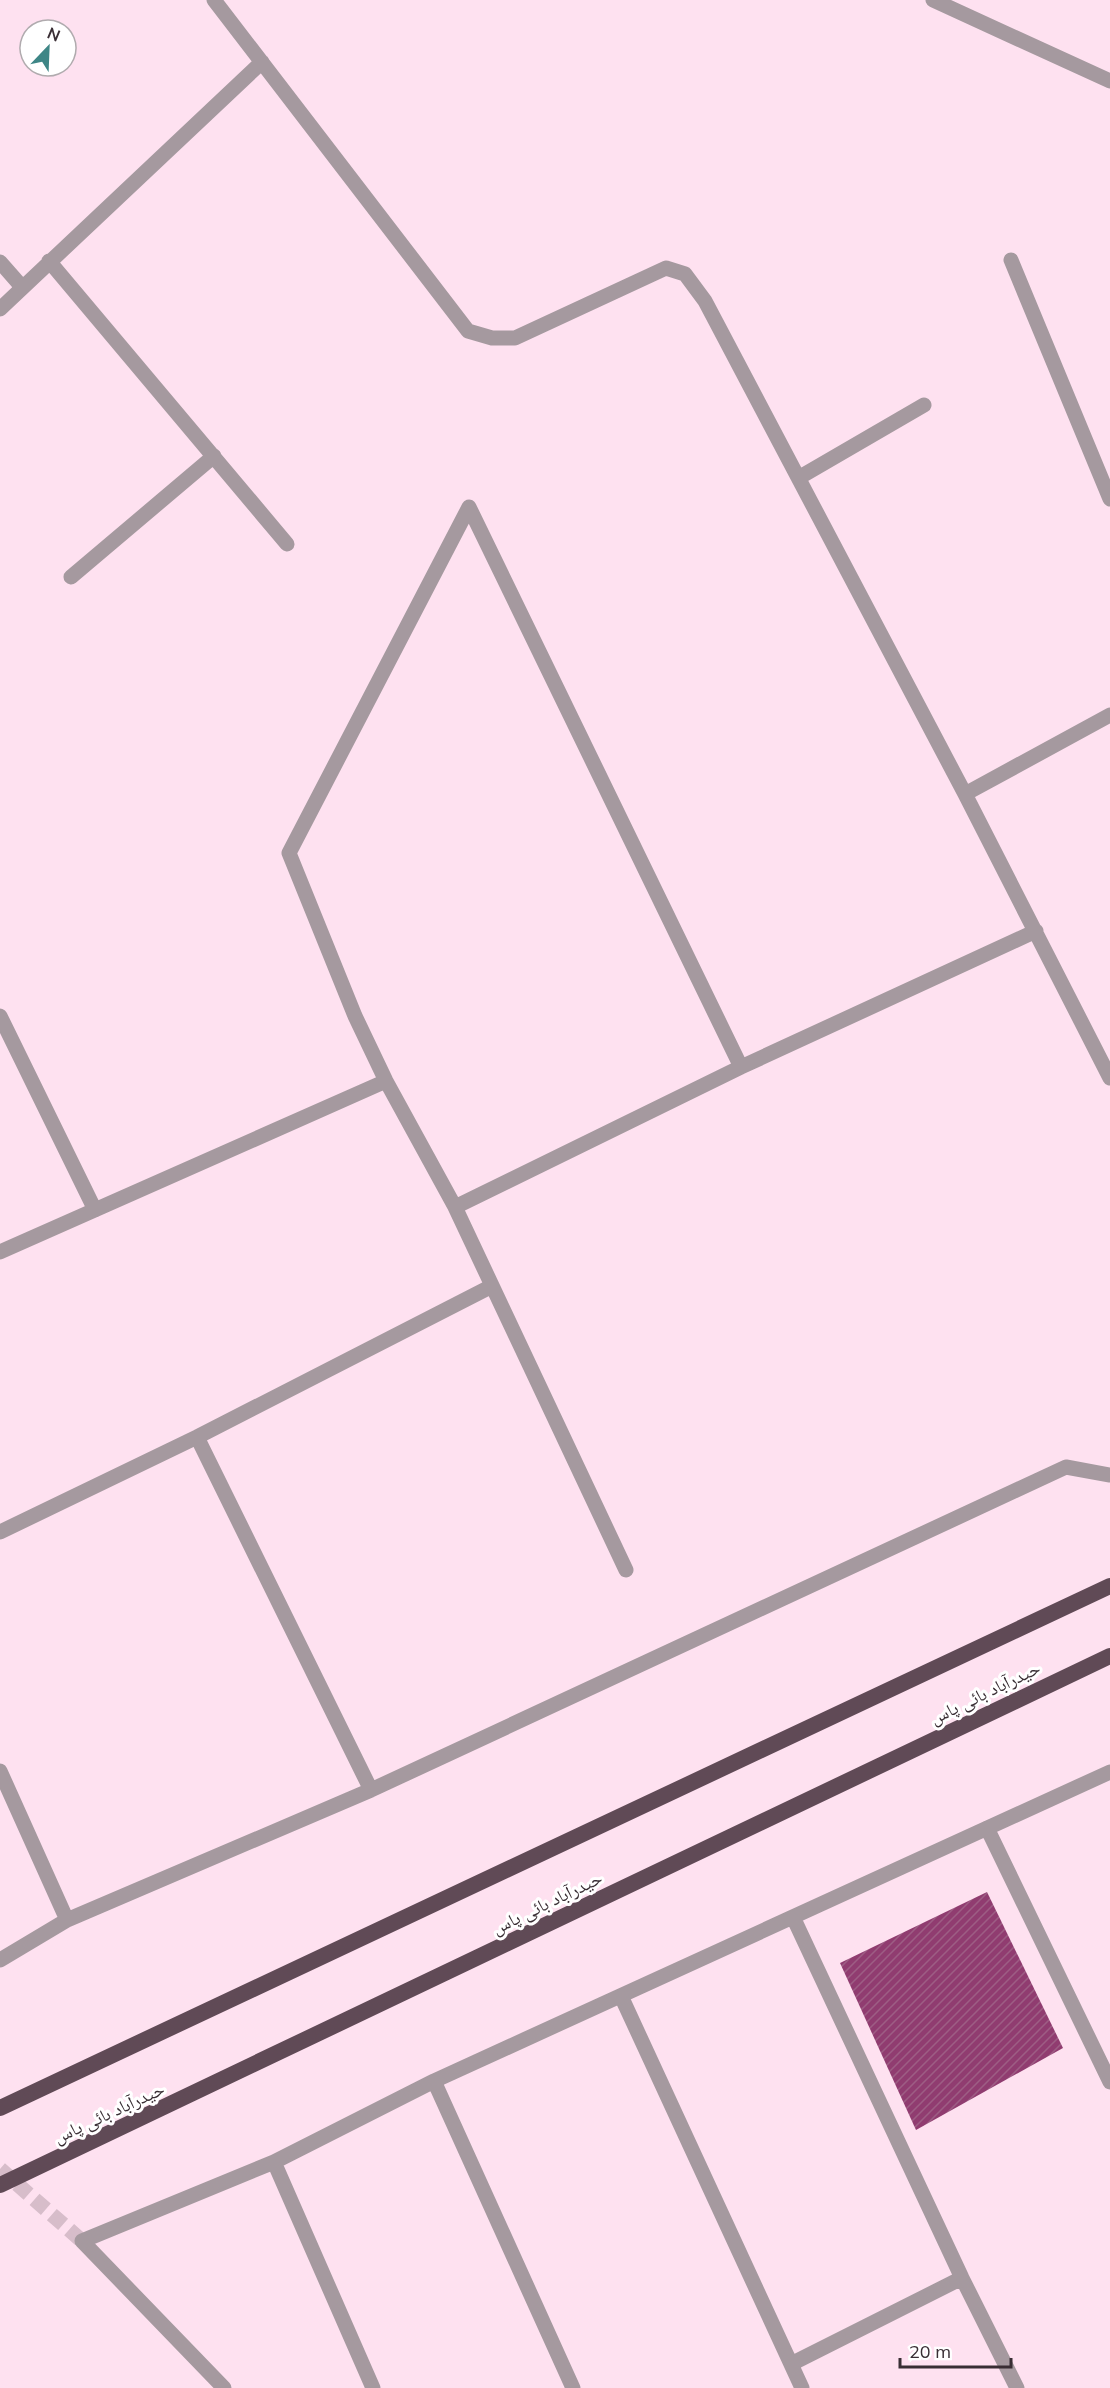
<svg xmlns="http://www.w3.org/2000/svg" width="1110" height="2388" font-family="Mulish,'Noto Naskh Arabic',sans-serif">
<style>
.building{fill:url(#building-hatch)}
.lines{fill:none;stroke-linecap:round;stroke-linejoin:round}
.minor-tunnel{stroke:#d7bdca;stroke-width:15;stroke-dasharray:15 8;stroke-linecap:butt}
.minor{stroke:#a5999f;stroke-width:15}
.trunk{stroke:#604a56;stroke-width:16}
.labels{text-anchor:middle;stroke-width:6;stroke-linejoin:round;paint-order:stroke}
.street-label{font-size:18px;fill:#392e34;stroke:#fff}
</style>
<defs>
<pattern id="building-hatch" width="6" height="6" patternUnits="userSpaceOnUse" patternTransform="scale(1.5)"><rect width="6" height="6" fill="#903c70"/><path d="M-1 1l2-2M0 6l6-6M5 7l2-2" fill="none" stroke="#9d5d84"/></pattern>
</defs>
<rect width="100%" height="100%" fill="#fee1f0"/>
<path class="building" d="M987,1892L1063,2048L916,2130L840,1963Z"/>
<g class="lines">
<path class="minor-tunnel" d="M0,2169L82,2241"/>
<path class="minor" d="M214,0L468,331L492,338H515L666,268L685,274L705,301L965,794L1110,1078
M933,0L1110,81
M1011,260L1110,499
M49,261L287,544
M0,262L22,287
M0,309L262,62
M800,477L924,405
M71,577L214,456
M965,794L1110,715
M0,1016L95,1210
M455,1207L741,1067L1036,931
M0,1252L386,1081
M197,1437L371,1790
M0,1532L197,1437L492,1286
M626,1570L455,1207L386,1081L355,1016L289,853L469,507L741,1067
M0,1771L67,1920
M987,1828L1110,2082
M793,1917L962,2278L1017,2388
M0,1960L67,1920L371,1790L1066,1467L1110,1475
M621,1996L802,2388
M434,2081L573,2388
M274,2162L373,2388
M791,2364L962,2278
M224,2388L82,2241L274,2162L434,2081L1110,1772"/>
<path class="trunk" d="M0,2108L1110,1586
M0,2185L1110,1656"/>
</g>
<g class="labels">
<g class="street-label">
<text transform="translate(985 1693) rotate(-26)" y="6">حیدرآباد بائی پاس</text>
<text transform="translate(547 1903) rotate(-26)" y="6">حیدرآباد بائی پاس</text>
<text transform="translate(109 2113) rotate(-25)" y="6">حیدرآباد بائی پاس</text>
</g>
</g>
<g transform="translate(48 48) rotate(23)"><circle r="28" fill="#ffffff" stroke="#b0abae" stroke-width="1.5"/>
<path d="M0-4.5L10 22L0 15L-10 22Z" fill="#3e8686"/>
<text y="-9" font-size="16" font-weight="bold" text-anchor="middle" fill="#392e34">N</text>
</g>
<path d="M900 2358v9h111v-9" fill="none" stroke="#392e34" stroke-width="3"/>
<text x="909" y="2358" font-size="18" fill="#392e34" stroke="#ffffff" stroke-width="4.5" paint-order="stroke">20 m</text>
</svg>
